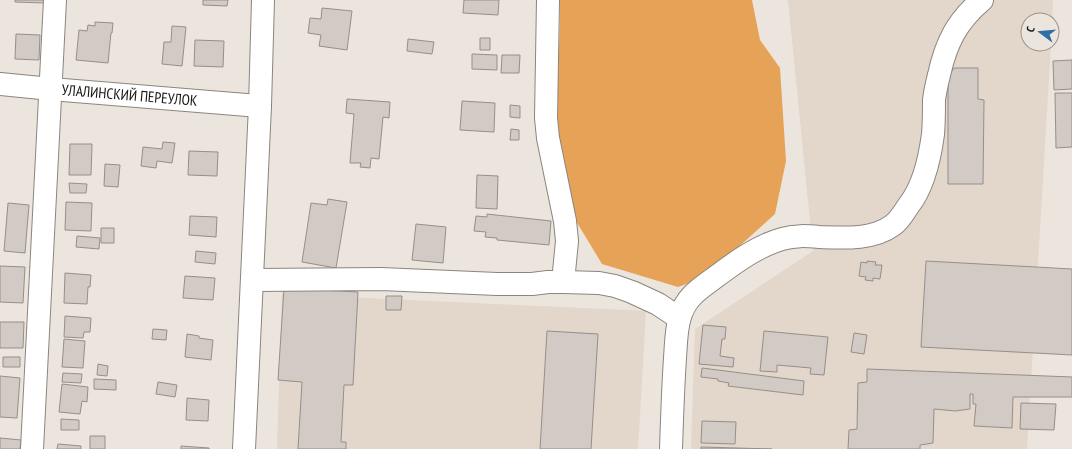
<svg xmlns="http://www.w3.org/2000/svg" width="1072" height="449" font-family="'PT Sans Narrow',sans-serif">
<style>
.built{fill:#e3d6ca}
.forest{fill:#e6a257}
.building{fill:#d2cbc5;stroke:#968f89}
.lines{fill:none;stroke-linecap:round;stroke-linejoin:round}
.minor-casing{stroke:#8b857e;stroke-width:24}
.minor{stroke:#fff;stroke-width:22}
.labels{text-anchor:middle;stroke-width:4;stroke-linejoin:round;paint-order:stroke}
.street-label{font-size:15px;fill:#161412;stroke:#ece5de}
</style>
<rect width="100%" height="100%" fill="#ece5de"/>
<path class="built" d="M788,0H1053L1052,21V20H1028V44H1051L1027,449H691L695,329L813,251Z
M282,294L646,311L638,449H277Z"/>
<path class="forest" d="M560,0H752L760,40L780,68L786,161L775,214L704,278L678,287L602,264L576,221L556,140L554,108L558,78L560,20Z"/>
<path class="building" d="M15,0H45V3L15,2Z
M203,0H228L227,6L203,5Z
M464,0H499L498,15L463,13Z
M322,8L352,11L347,50L319,46L321,35L308,33L310,18L321,19Z
M95,22L113,23L112,33H111L108,63L76,60L79,30L87,31L88,25L95,26Z
M172,26L186,27L182,66L162,64L164,42H171Z
M16,34L40,35L39,60L15,59Z
M480,38H490V50H480Z
M408,39L434,42L432,54L407,51Z
M195,40L224,41L223,67L194,66Z
M472,54L497,55V70L472,69Z
M502,55H520L519,73H501Z
M1072,60V89L1054,90L1053,61Z
M954,68H978V99L984,100L983,184H948V77Z
M1055,93H1072V147L1056,148Z
M347,99L390,102L389,118L383,117L379,159L371,158L370,168L360,167L361,163H350L354,114L346,113Z
M462,101L495,103L494,132L460,130Z
M510,105L520,106V118L510,117Z
M511,129L519,130V140H510Z
M163,142L175,143L172,163L157,161L156,168L141,166L143,147L162,149Z
M70,144H92L91,175H69Z
M189,151L218,152L217,176L188,175Z
M105,164L120,165L118,187L104,186Z
M477,175L498,176L497,209L476,208Z
M69,183L87,184L86,193H70Z
M328,199L347,202L336,268L302,262L311,203L327,205Z
M66,202L92,203L91,231L65,230Z
M8,203L29,205L25,253L4,251Z
M487,214L551,221L549,245L497,240V238L485,237L486,232L474,231L476,216L487,217Z
M190,216L217,217L216,237L189,235Z
M416,224L446,227L443,263L412,260Z
M101,228H114V243H101Z
M77,236L100,238L99,249L76,247Z
M196,251L216,253L215,264L195,262Z
M867,261L876,262L875,265H882L880,279L873,278V281L865,280L866,277L859,276L861,262L867,263Z
M926,261L1072,269V355L921,347Z
M0,266L25,267L23,303L0,302Z
M65,273L91,275L90,287H88L87,304L64,303Z
M185,276L215,278L213,300L183,298Z
M284,288L358,292L353,385H344L341,442H346V449H298L302,382L278,380Z
M386,296H402L401,310H386Z
M65,316L91,318L90,332H84L83,338L64,337Z
M0,322H24L23,348H0Z
M703,325L726,327L725,339H722L720,356L734,358L733,367L699,364Z
M153,329L167,330L166,340L152,339Z
M547,331L598,334L591,449H540Z
M764,331L828,337L824,375L810,374L811,368L777,365V372L760,371Z
M854,333L867,335L864,354L851,352Z
M187,334L199,336V338L213,340L211,360L185,357Z
M64,339L85,341L83,368L62,367Z
M3,357H20V367H3Z
M98,364L108,366L107,376L97,375Z
M702,368L804,381L803,395L728,386L729,383L718,381V379L701,377Z
M867,369L1072,377V397H1013L1012,428L974,426L976,404H973V394H970V409L955,411L934,409L933,443L920,445V449H848L849,430L857,429L858,383L867,382Z
M63,373L82,374L81,383L62,382Z
M0,376L20,378L17,418L0,417Z
M94,379L116,380V390L94,389Z
M158,382L177,385L175,397L156,394Z
M62,384L88,387L87,402L82,401L80,414L59,412Z
M187,398L209,400L208,421L186,420Z
M1021,403L1056,404L1054,430L1020,429Z
M61,419L79,420V430H61Z
M702,421L736,422L735,444L701,443Z
M90,436H105V449H90Z
M0,438L21,440L20,449H0Z
M58,444L81,446V449H57Z
M181,446L209,448V449H181Z
M701,447L772,449H701Z"/>
<g class="lines">
<g class="minor-casing">
<g id="minor">
<path d="M548,0L546,118L548,138L565,221L567,241L563,282"/>
<path id="s1" d="M0,84L51,89L260,106"/>
<path d="M252,280L381,279L497,284H532L548,282H563L599,283L615,286L632,292L658,304L679,318"/>
<path d="M32,449L55,0"/>
<path d="M244,449L260,106L263,0"/>
<path d="M671,449C672,418 673,388 675,358C676,345 676,329 680,317C686,296 701,288 717,276C737,261 758,246 782,239C795,235 807,236 820,237C844,238 873,240 893,225C900,220 904,212 909,205C923,187 930,157 933,134C934,123 934,111 934,100C935,91 937,83 939,75C946,43 957,21 982,0"/>
</g>
</g>
<use href="#minor" class="minor"/>
</g>
<g class="labels">
<g class="street-label">
<text dy="5" stroke="none"><textPath href="#s1" startOffset="130">УЛАЛИНСКИЙ ПЕРЕУЛОК</textPath></text>
</g>
</g>
<g transform="translate(1040 32) rotate(286)"><circle r="19" fill="#ece5de" stroke="#96918c"/>
<path d="M0-3L7 15L0 10L-7 15Z" fill="#2e70a6"/>
<text y="-6" font-size="11" font-weight="bold" text-anchor="middle" fill="#161412">С</text>
</g>
</svg>
